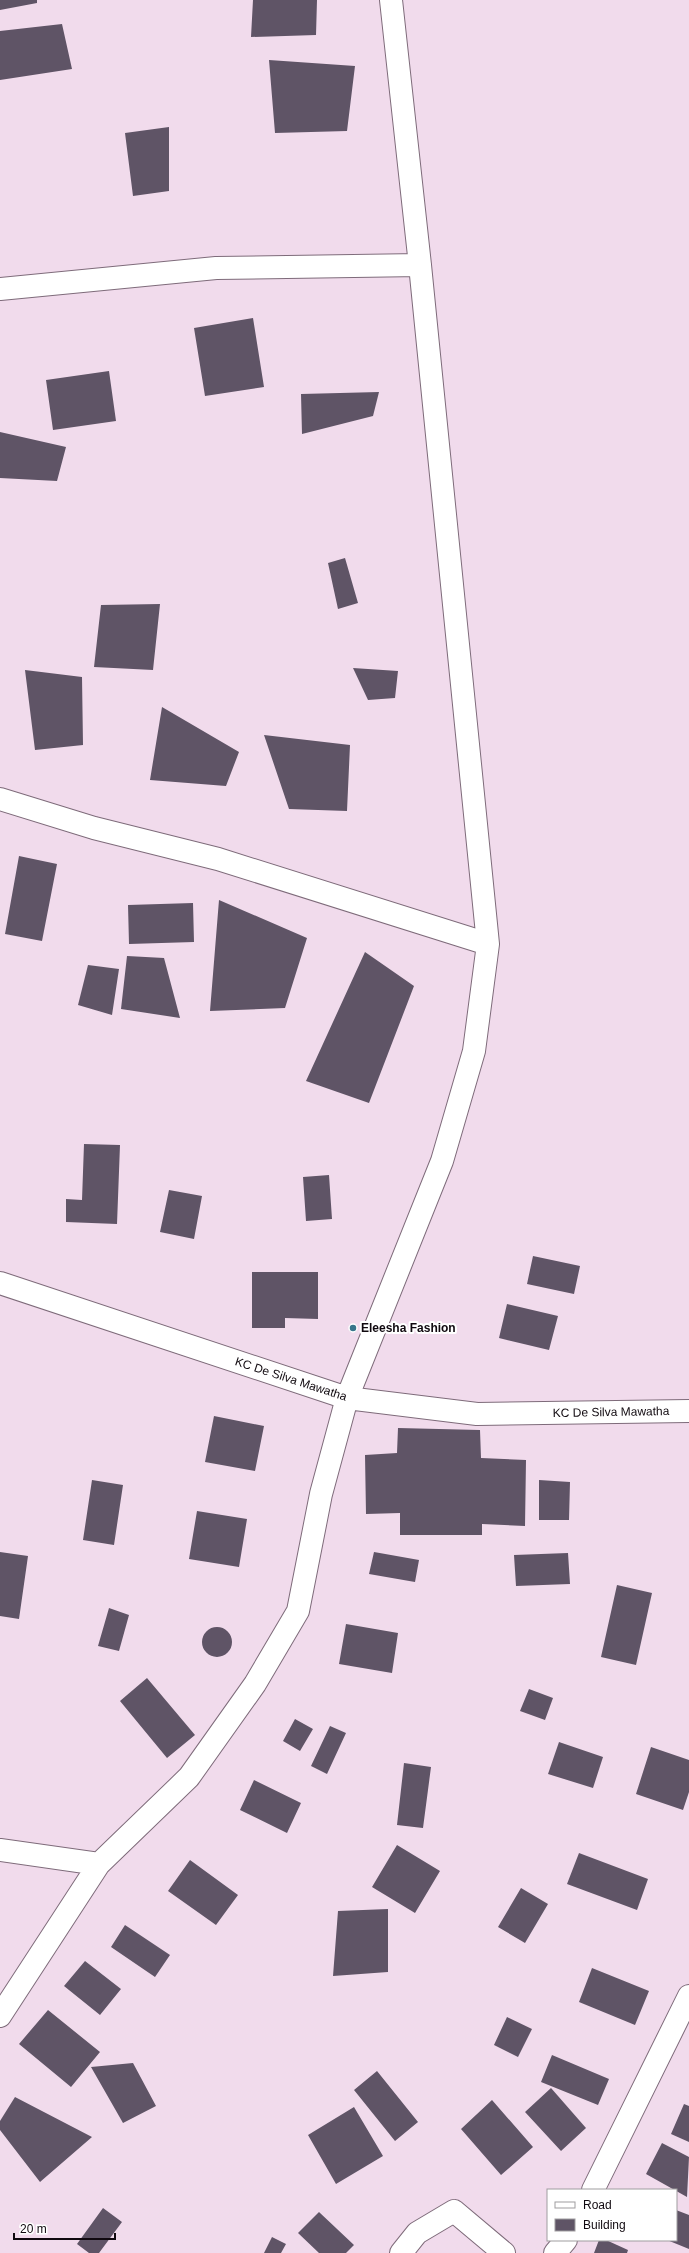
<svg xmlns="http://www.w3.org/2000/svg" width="689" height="2253" font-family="Arial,sans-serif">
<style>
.building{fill:#5f5466}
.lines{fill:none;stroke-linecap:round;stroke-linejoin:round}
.minor-casing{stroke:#7e6b7a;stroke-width:24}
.minor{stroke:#fff;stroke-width:22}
.poi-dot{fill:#37758b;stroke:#fff;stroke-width:1.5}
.labels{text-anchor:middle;stroke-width:4;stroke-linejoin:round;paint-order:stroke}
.poi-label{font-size:12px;font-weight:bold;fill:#10090f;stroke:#fff;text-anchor:start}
.street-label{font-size:12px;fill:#10090f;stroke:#fff}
</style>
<rect width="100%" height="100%" fill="#f1dbec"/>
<path class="building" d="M0,0H37V3L0,10Z
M253,0H317L316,35L251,37Z
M62,24L72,69L0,80V31Z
M269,60L355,66L347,131L275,133Z
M169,127V191L133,196L125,133Z
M253,318L264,387L205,396L194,328Z
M109,371L116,421L53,430L46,380Z
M379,392L373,416L302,434L301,394Z
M0,432L66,447L57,481L0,478Z
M345,558L358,603L338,609L328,563Z
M160,604L153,670L94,667L101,605Z
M353,668L398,671L395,698L368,700Z
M25,670L82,677L83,745L35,750Z
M162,707L239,752L226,786L150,780Z
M264,735L350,745L347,811L289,809Z
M19,856L57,864L42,941L5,934Z
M219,900L307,938L285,1008L210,1011Z
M193,903L194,942L129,944L128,905Z
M365,952L414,986L369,1103L306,1081Z
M127,956L164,958L180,1018L121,1009Z
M88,965L119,969L112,1015L78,1005Z
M84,1144L120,1145L117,1224L66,1222V1199L82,1200Z
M329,1175L332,1219L306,1221L303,1177Z
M169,1190L202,1196L194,1239L160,1232Z
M533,1256L580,1266L574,1294L527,1284Z
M252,1272H318V1319L285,1318V1328H252Z
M507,1304L558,1316L549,1350L499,1338Z
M214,1416L264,1426L255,1471L205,1462Z
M398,1428L480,1430L481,1458L526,1460L525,1526L482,1524V1535H400V1513L366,1514L365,1455L397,1453Z
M92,1480L123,1485L114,1545L83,1540Z
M539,1480L570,1482L569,1520H539Z
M197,1511L247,1519L239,1567L189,1559Z
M0,1552L28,1556L19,1619L0,1616Z
M374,1552L419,1560L415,1582L369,1574Z
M568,1553L570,1584L516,1586L514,1555Z
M617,1585L652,1593L636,1665L601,1657Z
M109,1608L129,1615L119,1651L98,1646Z
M346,1624L398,1633L392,1673L339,1664Z
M202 1642a15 15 0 1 1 30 0a15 15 0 1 1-30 0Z
M147,1678L195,1735L167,1758L120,1701Z
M529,1689L553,1698L545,1720L520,1711Z
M295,1719L313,1729L300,1751L283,1741Z
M330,1726L346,1733L327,1774L311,1766Z
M559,1742L603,1757L593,1788L548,1774Z
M651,1747L689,1760V1792L683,1810L636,1794Z
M404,1763L431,1767L423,1828L397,1825Z
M254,1780L301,1803L287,1833L240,1810Z
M397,1845L440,1871L415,1913L372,1887Z
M579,1853L648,1879L637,1910L567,1884Z
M190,1860L238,1895L216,1925L168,1891Z
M521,1888L548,1904L525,1943L498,1927Z
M388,1909V1972L333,1976L338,1911Z
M125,1925L170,1955L155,1977L111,1947Z
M85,1961L121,1989L100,2015L64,1986Z
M592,1968L649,1991L635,2025L579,2002Z
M48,2010L100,2052L71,2087L19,2044Z
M507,2017L532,2029L518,2057L494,2045Z
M552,2055L609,2079L598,2105L541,2082Z
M133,2063L156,2106L123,2123L91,2067Z
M377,2071L418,2122L395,2141L354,2090Z
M551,2088L586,2128L561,2151L525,2112Z
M15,2097L92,2137L40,2182L0,2130V2121Z
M492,2100L533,2147L501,2175L461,2129Z
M684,2104L689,2106V2142L671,2134Z
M354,2107L383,2156L336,2184L308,2135Z
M662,2143L689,2157L687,2197L646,2174Z
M103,2208L122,2222L99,2253H89L77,2244Z
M676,2210L689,2215V2249L667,2240H676Z
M319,2212L354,2245L346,2253H319L298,2233Z
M272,2237L286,2244L281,2253H264Z
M599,2240H606L628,2250L627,2253H594Z"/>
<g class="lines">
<g class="minor-casing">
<path id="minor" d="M0,289L216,268L420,265
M0,799L94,828L218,859L488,944
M0,1283L347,1398L477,1414L689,1411
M0,1850L99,1864
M0,2016L99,1864L189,1777L255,1684L298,1611L321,1494L347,1398L442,1161L474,1051L488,944L420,265L391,0
M593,2190L689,1996
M401,2253L417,2233L454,2211L504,2253
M555,2253L566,2240"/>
</g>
<use href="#minor" class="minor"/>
</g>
<circle class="poi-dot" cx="353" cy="1328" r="4"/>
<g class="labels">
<g class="poi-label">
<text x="361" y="1332">Eleesha Fashion</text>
</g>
<g class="street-label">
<text transform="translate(291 1379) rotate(18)" y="4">KC De Silva Mawatha</text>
<text transform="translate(611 1412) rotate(-1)" y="4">KC De Silva Mawatha</text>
</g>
</g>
<rect x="547" y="2189" width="130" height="52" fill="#ffffff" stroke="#9f9d9f"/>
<rect x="555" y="2202" width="20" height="6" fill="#ffffff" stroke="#9f9d9f"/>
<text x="583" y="2209" font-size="12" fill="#10090f">Road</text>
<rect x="555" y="2219" width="20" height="12" fill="#5f5466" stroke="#9f9d9f"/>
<text x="583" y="2229" font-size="12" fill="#10090f">Building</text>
<path d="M14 2233v6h101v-6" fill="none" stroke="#10090f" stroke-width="2"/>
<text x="20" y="2233" font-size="12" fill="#10090f" stroke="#ffffff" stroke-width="3" paint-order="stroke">20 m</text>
</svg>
